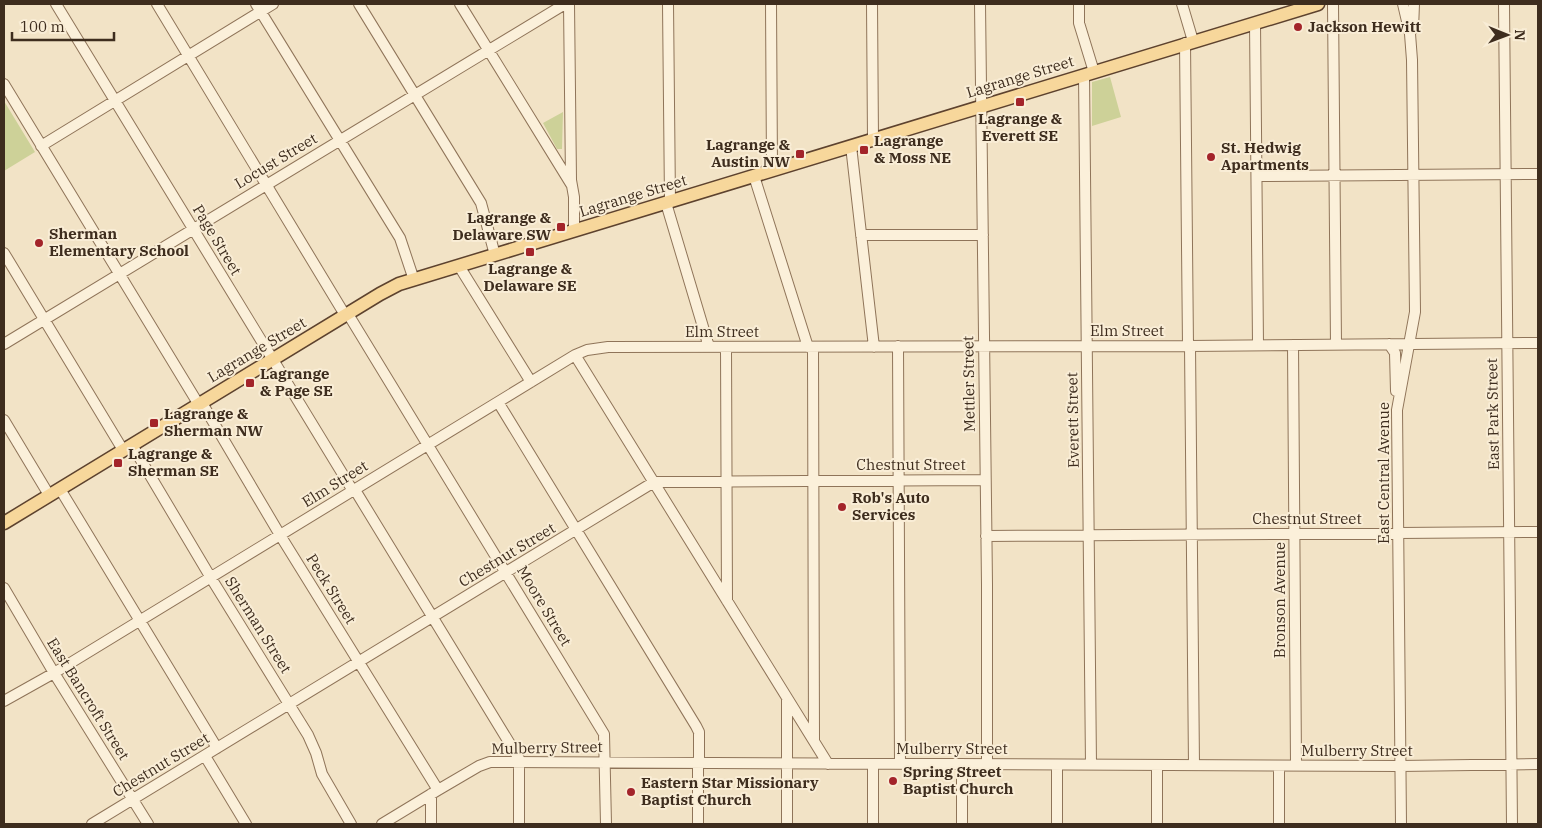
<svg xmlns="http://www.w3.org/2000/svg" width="1542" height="828" font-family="'IBM Plex Serif',serif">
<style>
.green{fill:#cdd198}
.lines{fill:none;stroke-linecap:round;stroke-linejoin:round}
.minor-casing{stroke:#8f7459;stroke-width:12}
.major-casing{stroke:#5d422e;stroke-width:15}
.minor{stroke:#fbf0da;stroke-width:10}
.major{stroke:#f7d79b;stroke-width:12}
.poi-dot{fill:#a3242a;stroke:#f9edd6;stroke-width:2}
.labels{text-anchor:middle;stroke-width:4;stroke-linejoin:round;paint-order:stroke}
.poi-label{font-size:15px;font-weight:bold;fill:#3e2d1e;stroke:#f9edd6;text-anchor:start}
.street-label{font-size:15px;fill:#3e2d1e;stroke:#f9edd6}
</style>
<rect width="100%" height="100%" fill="#f2e3c6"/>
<path class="green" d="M1110,77L1121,117L1092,126V82Z
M4,101L35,152L4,171Z
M563,112L562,149H557L543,123Z"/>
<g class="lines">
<g class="minor-casing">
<path id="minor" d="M56,4L353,491
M157,4L345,315
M256,4L400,238L414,280
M359,4L481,203L495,255
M460,4L571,184
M569,4L571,180L574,197V231
M668,4L670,202
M771,4L772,170
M872,4L873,140
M980,4L987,584V765
M1079,4V23L1094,72
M1182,4L1193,41
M1333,4L1336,345
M1504,4L1512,824
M1255,23L1258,344
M1413,29L1414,4
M1185,43L1188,346
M1084,75L1091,765
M4,84L199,405
M41,146L273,4
M851,146L874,347
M754,176L808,347
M1257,176L1538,174
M666,203L709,347
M861,235H983
M4,253L123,450
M459,266L531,382
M348,314L604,734L606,824
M4,344L565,4
M1389,344L1395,353L1396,391
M1293,345L1296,765
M898,346L900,764
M1190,346L1194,765
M726,347L727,601
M813,347L814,741
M575,355L828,764
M498,402L696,726L699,732V763
M202,403L280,535L438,790
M4,420L49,495
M132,445L211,578L308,735L316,753L322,774L351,824
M60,489L217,748
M355,490L521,762
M986,536L1538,532
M4,588L54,673L148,824
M787,698V824
M4,701L54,673L575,355L587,350L608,347L1188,346L1538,343
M205,756L246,824
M519,762V824
M698,763V824
M873,764V824
M962,764V824
M1057,765V824
M1157,765V824
M1279,766V824
M431,794V824
M92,824L654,482L985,480
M382,824L438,790L479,766L490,762L1400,766L1538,764
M1401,824L1397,410L1415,312L1412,60L1410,34L1403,4"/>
</g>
<g class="major-casing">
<path id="major" d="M4,523L380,294L399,284L1318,4"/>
</g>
<use href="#minor" class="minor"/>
<use href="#major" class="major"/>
</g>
<g class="poi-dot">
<circle cx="1298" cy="27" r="5"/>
<rect x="1015" y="97" width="10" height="10" rx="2.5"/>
<rect x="859" y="145" width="10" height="10" rx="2.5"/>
<rect x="795" y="149" width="10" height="10" rx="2.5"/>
<circle cx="1211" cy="157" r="5"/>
<rect x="556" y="222" width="10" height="10" rx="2.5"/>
<circle cx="39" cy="243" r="5"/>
<rect x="525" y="247" width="10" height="10" rx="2.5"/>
<rect x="245" y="378" width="10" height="10" rx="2.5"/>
<rect x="149" y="418" width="10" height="10" rx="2.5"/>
<rect x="113" y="458" width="10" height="10" rx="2.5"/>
<circle cx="842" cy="507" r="5"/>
<circle cx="893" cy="781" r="5"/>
<circle cx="631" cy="792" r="5"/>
</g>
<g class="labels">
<g class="poi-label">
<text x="1308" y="32">Jackson Hewitt</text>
<text x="1020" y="124" text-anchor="middle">Lagrange &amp;<tspan x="1020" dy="17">Everett SE</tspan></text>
<text x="874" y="146">Lagrange<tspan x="874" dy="17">&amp; Moss NE</tspan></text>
<text x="790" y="150" text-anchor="end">Lagrange &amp;<tspan x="790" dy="17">Austin NW</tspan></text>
<text x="1221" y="153">St. Hedwig<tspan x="1221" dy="17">Apartments</tspan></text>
<text x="551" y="223" text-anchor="end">Lagrange &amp;<tspan x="551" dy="17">Delaware SW</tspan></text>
<text x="49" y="239">Sherman<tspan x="49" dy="17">Elementary School</tspan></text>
<text x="530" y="274" text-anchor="middle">Lagrange &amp;<tspan x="530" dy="17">Delaware SE</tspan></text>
<text x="260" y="379">Lagrange<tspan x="260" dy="17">&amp; Page SE</tspan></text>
<text x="164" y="419">Lagrange &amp;<tspan x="164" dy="17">Sherman NW</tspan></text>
<text x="128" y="459">Lagrange &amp;<tspan x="128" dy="17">Sherman SE</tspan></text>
<text x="852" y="503">Rob's Auto<tspan x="852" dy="17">Services</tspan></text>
<text x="903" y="777">Spring Street<tspan x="903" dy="17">Baptist Church</tspan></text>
<text x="641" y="788">Eastern Star Missionary<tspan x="641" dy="17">Baptist Church</tspan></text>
</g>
<g class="street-label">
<text transform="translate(1020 77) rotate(-17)" y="5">Lagrange Street</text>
<text transform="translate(276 161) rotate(-31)" y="5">Locust Street</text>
<text transform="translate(633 196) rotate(-17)" y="5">Lagrange Street</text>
<text transform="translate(217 240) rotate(59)" y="5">Page Street</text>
<text x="1127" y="336">Elm Street</text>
<text x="722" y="337">Elm Street</text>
<text transform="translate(257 350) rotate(-31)" y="5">Lagrange Street</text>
<text transform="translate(969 384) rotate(-91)" y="5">Mettler Street</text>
<text transform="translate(1493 414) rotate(-91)" y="5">East Park Street</text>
<text transform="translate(1073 420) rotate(-91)" y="5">Everett Street</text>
<text x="911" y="470">Chestnut Street</text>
<text transform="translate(1384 473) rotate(-90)" y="5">East Central Avenue</text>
<text transform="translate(335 484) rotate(-32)" y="5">Elm Street</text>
<text x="1307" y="524">Chestnut Street</text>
<text transform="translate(507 555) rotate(-31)" y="5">Chestnut Street</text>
<text transform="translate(331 589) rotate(58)" y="5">Peck Street</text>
<text transform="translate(1280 600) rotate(-90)" y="5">Bronson Avenue</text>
<text transform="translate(544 606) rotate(59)" y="5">Moore Street</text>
<text transform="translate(258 625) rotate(58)" y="5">Sherman Street</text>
<text transform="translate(88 699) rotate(58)" y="5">East Bancroft Street</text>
<text transform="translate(547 748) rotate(-1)" y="5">Mulberry Street</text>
<text x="952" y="754">Mulberry Street</text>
<text x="1357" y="756">Mulberry Street</text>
<text transform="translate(161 765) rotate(-31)" y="5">Chestnut Street</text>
</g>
</g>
<rect width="1542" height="828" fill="none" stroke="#3e2d1e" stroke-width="10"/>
<g transform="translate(1507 35) rotate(91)" stroke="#f9edd6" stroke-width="4" paint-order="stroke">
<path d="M0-4L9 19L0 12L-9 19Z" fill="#3e2d1e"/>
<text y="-8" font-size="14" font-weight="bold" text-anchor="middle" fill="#3e2d1e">N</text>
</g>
<path d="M12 32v8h102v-8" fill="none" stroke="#3e2d1e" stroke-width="2.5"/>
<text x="20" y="32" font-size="15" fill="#3e2d1e" stroke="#f9edd6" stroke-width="4" paint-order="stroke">100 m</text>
</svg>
